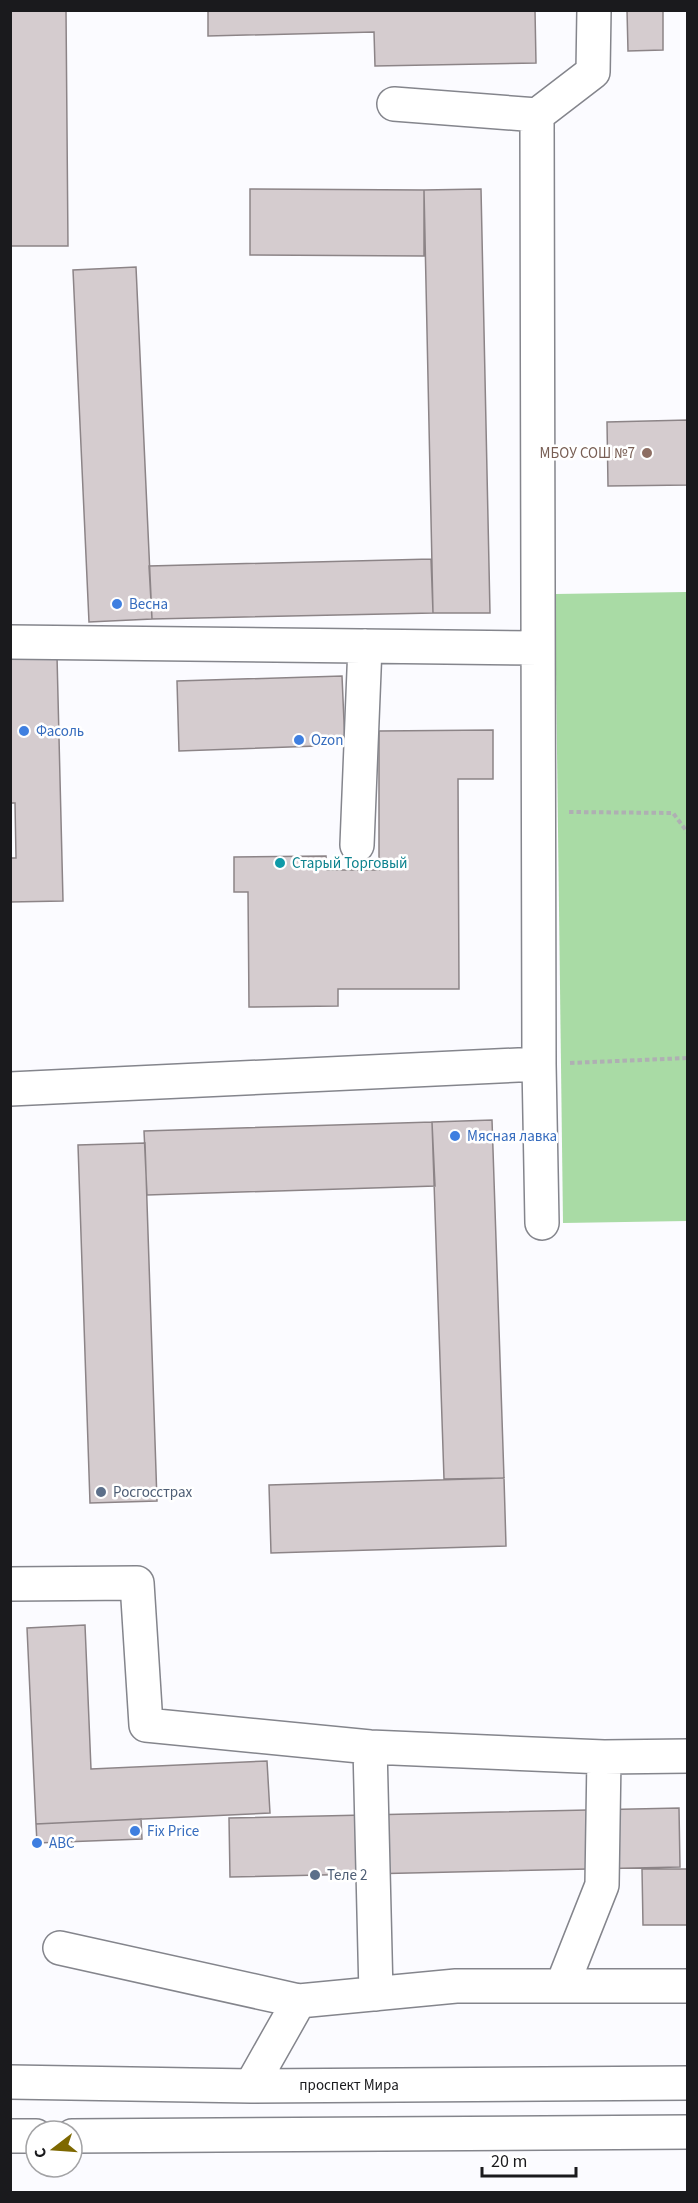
<svg xmlns="http://www.w3.org/2000/svg" width="698" height="2203" font-family="'Source Sans 3',sans-serif">
<style>
.forest{fill:#a9dba5}
.building{fill:#d5cccf;stroke:#8c8487;stroke-width:1.5}
.lines{fill:none;stroke-linecap:round;stroke-linejoin:round}
.minor-casing{stroke:#84858c;stroke-width:36}
.path{stroke:#afafb3;stroke-width:4;stroke-dasharray:4.5 3;stroke-linecap:butt}
.minor{stroke:#fff;stroke-width:33}
.education-dot{fill:#8d6e63;stroke:#fff;stroke-width:2}
.shop-dot{fill:#3f7fe0;stroke:#fff;stroke-width:2}
.culture-dot{fill:#0f9aa8;stroke:#fff;stroke-width:2}
.service-dot{fill:#5c6f8a;stroke:#fff;stroke-width:2}
.labels{text-anchor:middle;stroke-width:5;stroke-linejoin:round;paint-order:stroke}
.education-label{font-size:15px;fill:#785e54;stroke:#fff;text-anchor:end}
.shop-label{font-size:15px;fill:#366cbe;stroke:#fff;text-anchor:start}
.culture-label{font-size:15px;fill:#0d838f;stroke:#fff;text-anchor:start}
.service-label{font-size:15px;fill:#4e5e75;stroke:#fff;text-anchor:start}
.street-label{font-size:15px;fill:#1a1a1d;stroke:#fff}
</style>
<rect width="100%" height="100%" fill="#fbfbff"/>
<path class="forest" d="M687,592V1221L563,1223L555,594Z"/>
<path class="building" d="M10,10H66L68,246H10Z
M208,10H535L536,63L375,66L374,32L208,36Z
M627,10H663V50L628,51Z
M250,189L424,190V256L250,255Z
M481,189L490,613H433L424,190Z
M136,267L152,619L89,622L73,270Z
M688,420V485L608,486L607,422Z
M431,559L433,613L152,619L149,566Z
M57,656L63,901L10,902V858H16L15,803H10V657Z
M342,676L345,745L179,751L177,681Z
M493,730V779H458L459,989H338V1006L249,1007L248,892H234V857L326,856L327,870H379V731Z
M492,1120L504,1478L444,1479L432,1122Z
M432,1122L435,1186L147,1195L144,1131Z
M145,1143L157,1501L90,1503L78,1145Z
M504,1478L506,1546L271,1553L269,1485Z
M85,1625L91,1769L267,1761L270,1813L36,1824L27,1628Z
M679,1808L680,1867L230,1877L229,1818Z
M141,1819L142,1839L37,1843L36,1824Z
M642,1869H688V1925H643Z"/>
<g class="lines">
<g class="minor-casing">
<path id="minor" d="M394,104L537,115L593,72L594,10
M537,115L539,1064L542,1223
M10,642L538,648
M357,845L365,646
M10,1089L539,1064
M10,1584L137,1583L146,1725L370,1747L604,1757L602,1885L562,1986
M370,1747L376,1994
M604,1757L688,1756
M60,1948L299,2001
M10,2082L251,2086L688,2083
M251,2086L299,2001L456,1986H688
M10,2136H36
M72,2136L688,2132"/>
</g>
<path class="path" d="M569,812L673,813L688,833
M570,1063L688,1058"/>
<use href="#minor" class="minor"/>
</g>
<circle class="education-dot" cx="647" cy="453" r="6"/>
<g class="shop-dot">
<circle cx="117" cy="604" r="6"/>
<circle cx="24" cy="731" r="6"/>
<circle cx="299" cy="740" r="6"/>
<circle cx="455" cy="1136" r="6"/>
<circle cx="135" cy="1831" r="6"/>
<circle cx="37" cy="1843" r="6"/>
</g>
<circle class="culture-dot" cx="280" cy="863" r="6"/>
<g class="service-dot">
<circle cx="101" cy="1492" r="6"/>
<circle cx="315" cy="1875" r="6"/>
</g>
<g class="labels">
<g class="education-label">
<text x="635" y="458">МБОУ СОШ №7</text>
</g>
<g class="shop-label">
<text x="129" y="609">Весна</text>
<text x="36" y="736">Фасоль</text>
<text x="311" y="745">Ozon</text>
<text x="467" y="1141">Мясная лавка</text>
<text x="147" y="1836">Fix Price</text>
<text x="49" y="1848">АВС</text>
</g>
<g class="culture-label">
<text x="292" y="868">Старый Торговый</text>
</g>
<g class="service-label">
<text x="113" y="1497">Росгосстрах</text>
<text x="327" y="1880">Теле 2</text>
</g>
<g class="street-label">
<text x="349" y="2090">проспект Мира</text>
</g>
</g>
<rect width="698" height="2203" fill="none" stroke="#1a1a1d" stroke-width="24"/>
<g transform="translate(54 2149) rotate(253)"><circle r="28" fill="#ffffff" stroke="#a3a3a5" stroke-width="1.5"/>
<path d="M0-4.5L10 22L0 15L-10 22Z" fill="#7e6800"/>
<text y="-9" font-size="16" font-weight="bold" text-anchor="middle" fill="#1a1a1d">С</text>
</g>
<path d="M482 2167v9h94v-9" fill="none" stroke="#1a1a1d" stroke-width="3"/>
<text x="491" y="2167" font-size="18" fill="#1a1a1d" stroke="#ffffff" stroke-width="4.5" paint-order="stroke">20 m</text>
</svg>
